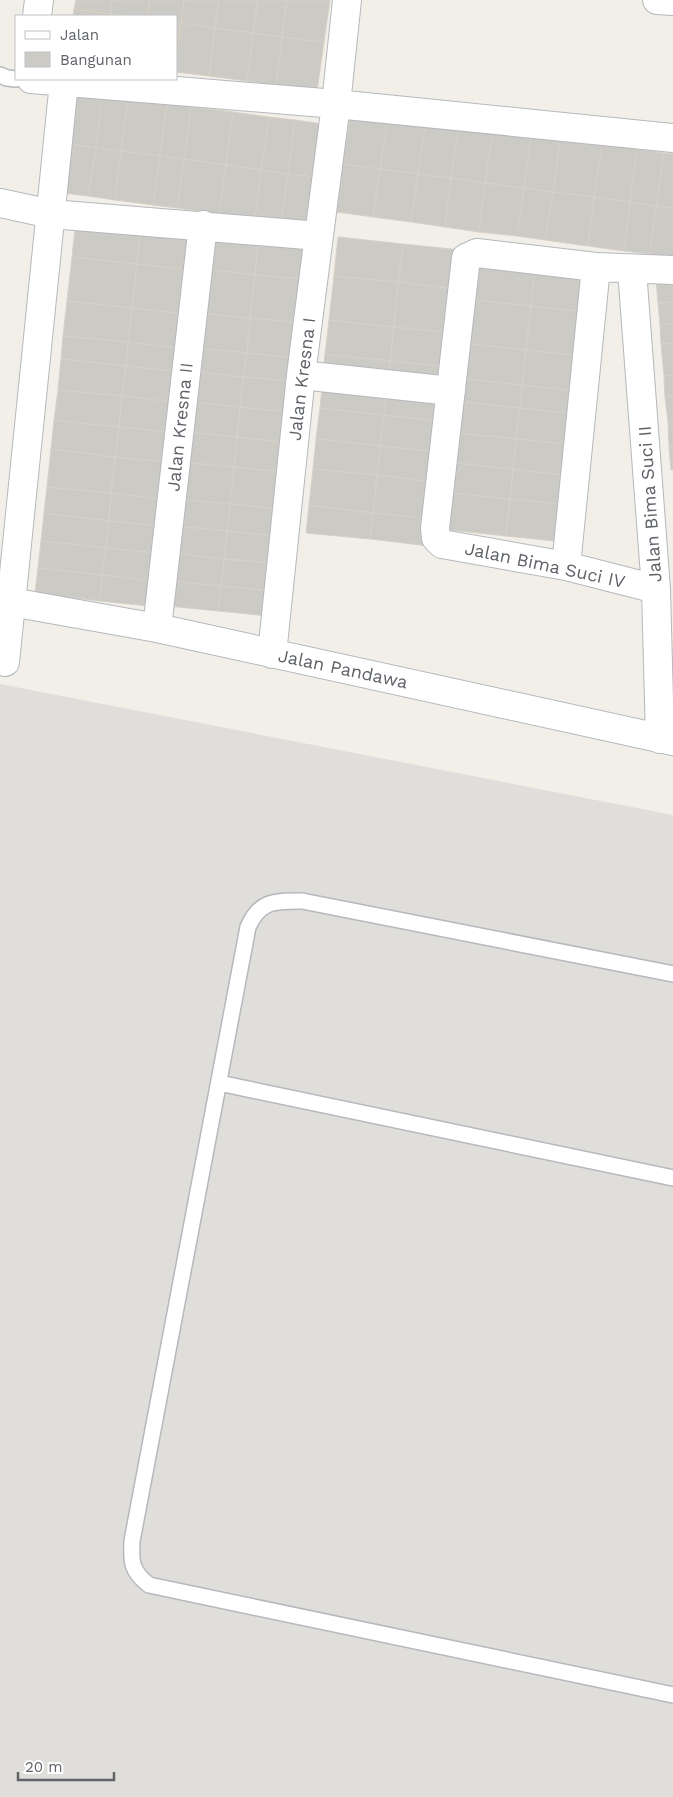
<svg xmlns="http://www.w3.org/2000/svg" width="673" height="1797" font-family="'Work Sans',sans-serif">
<style>
.industrial{fill:#e0deda}
.building{fill:#cccac5;stroke:#d6d1c6}
.lines{fill:none;stroke-linecap:round;stroke-linejoin:round}
.lane-casing{stroke:#b5b8bc;stroke-width:18}
.street-casing{stroke:#b5b8bc;stroke-width:30}
.lane{stroke:#fff;stroke-width:15}
.street{stroke:#fff;stroke-width:28}
.labels{text-anchor:middle;stroke-width:4.5;stroke-linejoin:round;paint-order:stroke}
.street-label{font-size:18px;fill:#5f6368;stroke:#fff}
</style>
<rect width="100%" height="100%" fill="#f1efe8"/>
<path class="industrial" d="M0,684L673,815V1797H0Z"/>
<path class="building" d="M76,0H112L110,14L74,9Z
M112,0H150L148,16L110,14Z
M150,0H184L181,23L176,22V16H148Z
M184,0H219L215,28L181,23Z
M219,0H258L253,33L215,28Z
M258,0H287L282,37L253,33Z
M287,0H330L324,42L282,37Z
M74,9L110,14L109,16H73Z
M176,22L181,23L176,59Z
M181,23L215,28L209,76L176,72V59Z
M215,28L253,33L247,81L209,76Z
M253,33L282,37L276,86L247,81Z
M282,37L324,42L317,91L276,86Z
M69,90L102,95L96,148L62,143Z
M102,95L128,98L121,151L96,148Z
M128,98L167,103L160,156L121,151Z
M167,103L191,107L184,159L160,156Z
M191,107L233,112L226,165L184,159Z
M351,110L388,115L380,169L343,164Z
M233,112L269,117L261,170L226,165Z
M388,115L426,120L418,174L380,169Z
M269,117L295,120L288,174L261,170Z
M295,120L323,124L316,177L288,174Z
M426,120L459,125L451,178L418,174Z
M459,125L493,129L485,183L451,178Z
M493,129L531,135L524,188L485,183Z
M531,135L560,139L553,192L524,188Z
M560,139L602,144L594,197L553,192Z
M62,143L96,148L88,196L55,192Z
M602,144L637,149L630,202L594,197Z
M96,148L121,151L115,200L88,196Z
M637,149L664,153L656,206L630,202Z
M121,151L160,156L153,205L115,200Z
M664,153L673,154V208L656,206Z
M160,156L184,159L177,208L153,205Z
M184,159L226,165L219,214L177,208Z
M343,164L380,169L373,217L337,212Z
M226,165L261,170L255,218L219,214Z
M380,169L418,174L411,222L373,217Z
M261,170L288,174L281,222L255,218Z
M288,174L316,177L309,226L281,222Z
M418,174L451,178L445,227L411,222Z
M451,178L485,183L479,232L445,227Z
M485,183L524,188L517,236L479,232Z
M524,188L553,192L545,240L517,236Z
M553,192L594,197L588,246L545,240Z
M594,197L630,202L624,251L588,246Z
M630,202L656,206L650,254L624,251Z
M656,206L673,208V258L650,254Z
M76,218L141,225L137,264L72,257Z
M141,225L199,231L195,270L137,264Z
M209,230L259,236L255,275L204,269Z
M259,236L309,240L305,279L255,275Z
M338,237L403,244L398,282L334,276Z
M403,244L461,250L457,289L398,282Z
M72,257L137,264L132,308L67,301Z
M470,260L535,267L531,306L466,299Z
M137,264L195,270L190,314L132,308Z
M535,267L593,273L589,312L531,306Z
M204,269L255,275L250,318L200,313Z
M255,275L305,279L300,323L250,318Z
M334,276L398,282L394,327L329,320Z
M673,278V302L658,303L656,279Z
M398,282L457,289L452,333L394,327Z
M466,299L531,306L526,350L461,343Z
M67,301L132,308L128,342L63,336Z
M673,302V324L660,325L658,303Z
M531,306L589,312L584,356L526,350Z
M132,308L190,314L186,349L128,342Z
M200,313L250,318L247,353L196,348Z
M250,318L300,323L296,358L247,353Z
M329,320L394,327L390,361L325,354Z
M673,324V343L661,344L660,325Z
M394,327L452,333L448,367L390,361Z
M63,336L128,342L126,366L61,359Z
M128,342L186,349L184,372L126,366Z
M461,343L526,350L522,385L458,378Z
M673,343V375L664,376L661,344Z
M196,348L247,353L243,377L193,371Z
M526,350L584,356L580,391L522,385Z
M247,353L296,358L294,381L243,377Z
M325,354L390,361L387,383L323,376Z
M61,359L126,366L122,396L58,390Z
M390,361L448,367L446,389L387,383Z
M126,366L184,372L181,403L122,396Z
M193,371L243,377L240,407L190,402Z
M673,375V396L665,397L664,376Z
M243,377L294,381L290,412L240,407Z
M323,378L387,384L384,415L320,408Z
M458,378L522,385L520,408L455,401Z
M387,384L446,391L442,421L384,415Z
M522,385L580,391L578,414L520,408Z
M58,390L122,396L119,427L54,420Z
M122,396L181,403L177,433L119,427Z
M673,396V422H668L665,397Z
M455,401L520,408L516,439L451,432Z
M190,402L240,407L237,437L187,432Z
M240,407L290,412L287,443L237,437Z
M320,408L384,415L380,446L316,439Z
M520,408L578,414L575,445L516,439Z
M384,415L442,421L439,452L380,446Z
M54,420L119,427L115,457L51,449Z
M668,422H673V446L669,447Z
M119,427L177,433L174,463L115,457Z
M187,432L237,437L234,467L183,462Z
M451,432L516,439L513,469L448,462Z
M237,437L287,443L284,472L234,467Z
M316,439L380,446L377,475L313,469Z
M516,439L575,445L571,476L513,469Z
M380,446L439,452L436,482L377,475Z
M673,446V470H671L669,447Z
M51,449L115,457L111,493L47,487Z
M115,457L174,463L170,500L111,493Z
M183,462L234,467L230,504L179,499Z
M448,462L513,469L510,499L445,492Z
M234,467L284,472L280,509L230,504Z
M313,469L377,475L373,513L309,505Z
M513,469L571,476L568,505L510,499Z
M377,475L436,482L432,519L373,513Z
M47,487L111,493L109,521L44,513Z
M445,492L510,499L506,536L441,529Z
M111,493L170,500L167,527L109,521Z
M179,499L230,504L227,531L176,526Z
M510,499L568,505L564,542L506,536Z
M230,504L280,509L277,536L227,531Z
M309,505L373,513L370,539L306,533Z
M44,513L109,521L106,548L41,541Z
M373,513L432,519L429,546L370,539Z
M109,521L167,527L164,554L106,548Z
M176,526L227,531L224,559L174,553Z
M227,531L277,536L273,563L224,559Z
M41,541L106,548L102,575L38,568Z
M106,548L164,554L161,582L102,575Z
M174,553L224,559L221,586L170,581Z
M224,559L273,563L271,591L221,586Z
M38,568L102,575L100,601L35,593Z
M102,575L161,582L158,607L100,601Z
M170,581L221,586L218,611L168,606Z
M221,586L271,591L268,616L218,611Z"/>
<g class="lines">
<g class="lane-casing">
<path id="lane" d="M0,75L7,78L16,79
M673,974L302,901C275,901 260,900 248,927L132,1541C131,1562 131,1571 149,1585L673,1695
M219,1083L673,1178"/>
</g>
<g class="street-casing">
<path id="street" d="M657,0L673,1
M37,16L39,0
M31,79L336,104L673,138
M0,203L51,214L319,236
M632,270L656,589L660,739
M301,375L451,391
M566,566L596,267
M656,589L566,566L442,544L436,538L435,528L466,258L477,253L596,267L673,270
M11,602L157,628L673,741
M157,628L203,225
M272,654L301,375L336,104L347,0
M5,662L64,82"/>
</g>
<use href="#lane" class="lane"/>
<use href="#street" class="street"/>
</g>
<g class="labels">
<g class="street-label">
<text transform="translate(302 379) rotate(-83)" y="6">Jalan Kresna I</text>
<text transform="translate(180 427) rotate(-84)" y="6">Jalan Kresna II</text>
<text transform="translate(650 504) rotate(-94)" y="6">Jalan Bima Suci II</text>
<text transform="translate(545 565) rotate(12)" y="6">Jalan Bima Suci IV</text>
<text transform="translate(343 669) rotate(12)" y="6">Jalan Pandawa</text>
</g>
</g>
<rect x="15" y="15" width="162" height="65" fill="#ffffff" stroke="#bfc1c3"/>
<rect x="25" y="31" width="25" height="8" fill="#ffffff" stroke="#bfc1c3"/>
<text x="60" y="40" font-size="15" fill="#5f6368">Jalan</text>
<rect x="25" y="52" width="25" height="15" fill="#cccac5" stroke="#bfc1c3"/>
<text x="60" y="65" font-size="15" fill="#5f6368">Bangunan</text>
<path d="M18 1772v8h96v-8" fill="none" stroke="#5f6368" stroke-width="2.5"/>
<text x="25" y="1772" font-size="15" fill="#5f6368" stroke="#ffffff" stroke-width="4" paint-order="stroke">20 m</text>
</svg>
